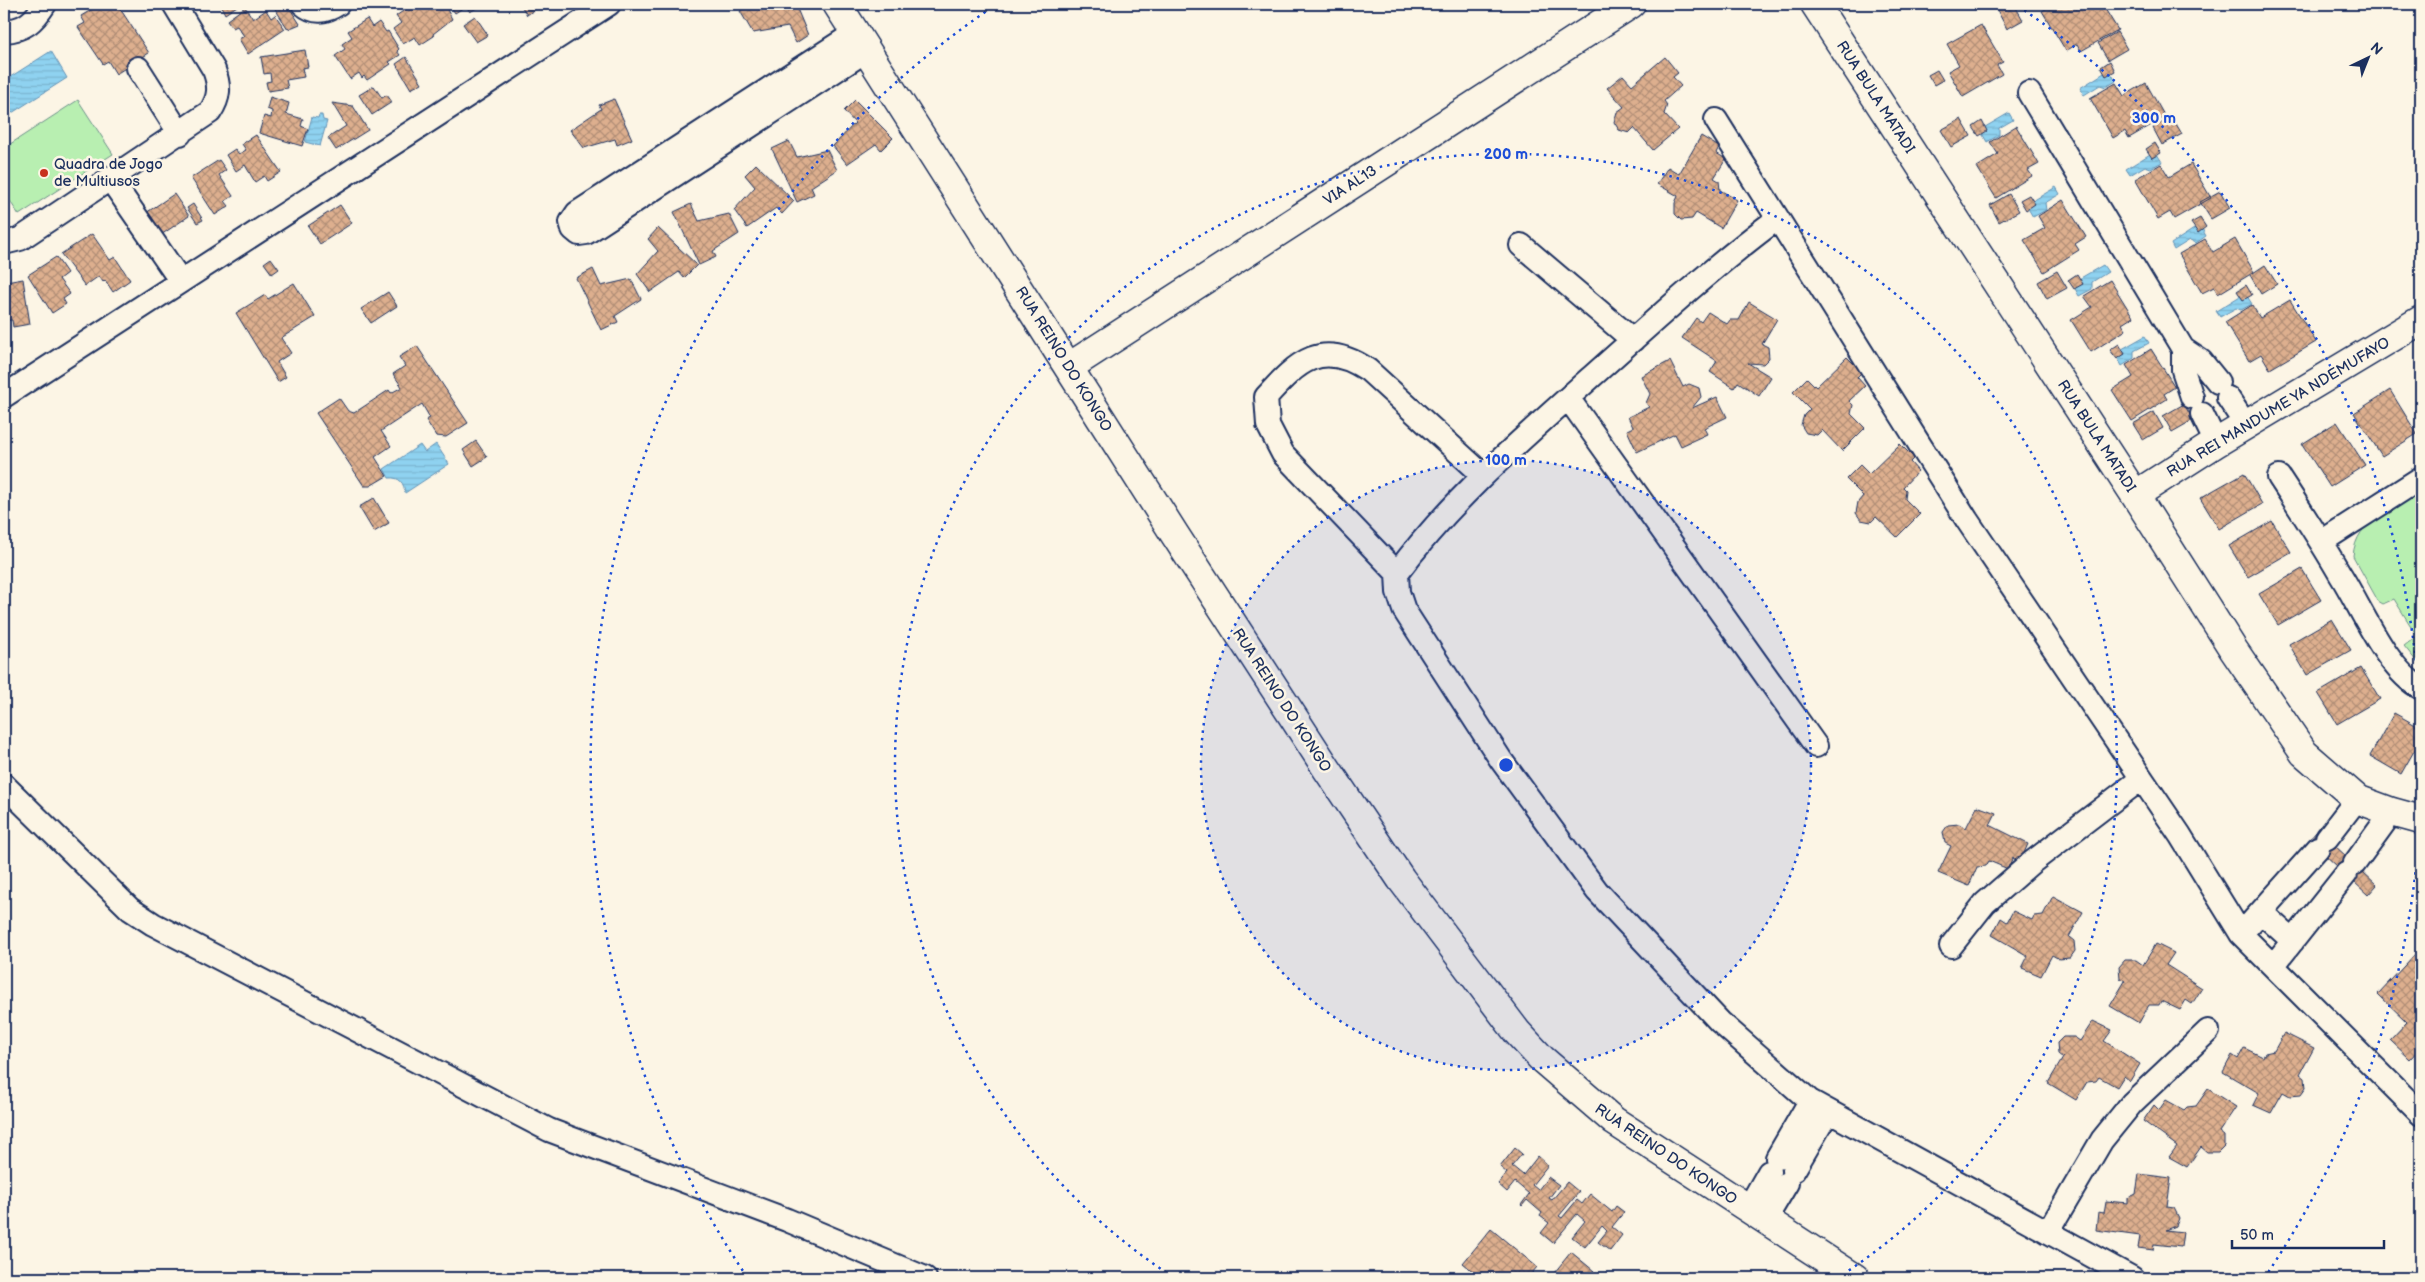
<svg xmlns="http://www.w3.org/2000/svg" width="2425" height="1282" font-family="'Balsamiq Sans',sans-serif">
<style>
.grass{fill:#b8efb1;stroke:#6a8f88}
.water{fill:url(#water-rules);stroke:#6191b6}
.building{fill:url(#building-cross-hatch);stroke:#1b2f5e}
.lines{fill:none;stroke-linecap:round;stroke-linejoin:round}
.minor-casing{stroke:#1b2f5e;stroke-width:26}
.tertiary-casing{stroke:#1b2f5e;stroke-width:31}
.minor{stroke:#fcf5e5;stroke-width:22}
.tertiary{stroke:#fcf5e5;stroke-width:28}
.ring{fill:none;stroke:#1d4ed8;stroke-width:2.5;stroke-dasharray:2.5 5}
.poi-dot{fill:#c8321e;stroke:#fcf5e5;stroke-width:2}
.labels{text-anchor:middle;stroke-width:5;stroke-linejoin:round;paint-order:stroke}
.street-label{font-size:15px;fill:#1b2f5e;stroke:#fcf5e5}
.poi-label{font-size:15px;fill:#1b2f5e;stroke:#fcf5e5;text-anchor:start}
.centre{fill:#1d4ed8;stroke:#fcf5e5;stroke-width:2.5}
.ring-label{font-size:15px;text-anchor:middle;font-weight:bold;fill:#1d4ed8;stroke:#fcf5e5;stroke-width:5;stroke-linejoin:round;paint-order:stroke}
</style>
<defs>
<pattern id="water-rules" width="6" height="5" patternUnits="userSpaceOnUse" patternTransform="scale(1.25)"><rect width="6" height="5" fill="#8fd2f0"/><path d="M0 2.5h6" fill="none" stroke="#7bb5d0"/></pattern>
<pattern id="building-cross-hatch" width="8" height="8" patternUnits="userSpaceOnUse" patternTransform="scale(1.25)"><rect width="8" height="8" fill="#ddaf8e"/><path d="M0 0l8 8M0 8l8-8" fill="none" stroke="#b28f77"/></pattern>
</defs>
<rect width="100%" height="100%" fill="#fcf5e5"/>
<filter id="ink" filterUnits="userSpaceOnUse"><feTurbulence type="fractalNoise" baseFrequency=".02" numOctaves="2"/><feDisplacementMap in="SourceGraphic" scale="10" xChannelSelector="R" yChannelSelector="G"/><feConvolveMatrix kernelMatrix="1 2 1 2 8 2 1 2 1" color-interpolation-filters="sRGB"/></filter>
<g filter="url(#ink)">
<path class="grass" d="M78,100L113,154L19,215L4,192V148Z
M2421,490V667L2404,646L2417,636L2394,599L2383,604L2378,601L2353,556C2356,519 2393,508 2421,490Z"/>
<path class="water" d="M51,51L67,78L4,118V81Z
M2109,70L2116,81L2106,87L2100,85L2084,95L2080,88Z
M2009,113L2013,120L1999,128V135L1987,142L1980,130Z
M319,115H322L323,120L327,121L320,146L305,142L312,117L318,118Z
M2155,151L2162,162L2151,168L2145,166L2130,175L2126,169Z
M2056,187L2060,194L2045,203L2046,210L2033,217L2026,205Z
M2200,225L2206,236L2196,243L2190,240L2174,250L2171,244Z
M2103,265L2108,272L2092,282V289L2079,296L2072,283Z
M2245,293L2252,304L2241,310L2236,308L2220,317L2216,311Z
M2145,336L2149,343L2134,351V358L2122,366L2115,353Z
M436,444L449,464L405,493C404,483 400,477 389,478L384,469L420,445L425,452Z"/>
<path class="building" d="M101,4H117L149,53L116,74L108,61L103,64L78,27L85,23L81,16Z
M220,4H240L225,14Z
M272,4H287L300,24L288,29Z
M403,4H444L452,19L433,34L434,36L420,45L415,37L403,44L393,29L401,23L396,16L406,9Z
M449,4H483L470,12L466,6L455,13Z
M520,4H534L537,8L527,15Z
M752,4H795L808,35L796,43L788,27L753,33L740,11Z
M2004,4H2014L2023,20L2007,29L1996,8Z
M2055,4H2073L2076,9L2086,4H2102L2118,30L2081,51L2077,44L2066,51L2042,11Z
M245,7L253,19L266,10L271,18L275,15L285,29L248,54L239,39L244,36L237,26L233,28L227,20Z
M475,16L488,35L476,42L463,24Z
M367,19L372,27L379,22L386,32L388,31L399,49L397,51L400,55L389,62L391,64L367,80L364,76L362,78L359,73L350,79L335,56L345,49L342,44L352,37L348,31Z
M1981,25L2003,62L1997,65L2002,74L1963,97L1948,71L1959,65L1947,44Z
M2117,32L2127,49L2108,60L2098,43Z
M305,50L308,67L302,68L304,77L286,80L288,88L268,91L266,82L271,81L270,73L264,74L261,57Z
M406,57L422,83L411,89L396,64Z
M1665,57L1678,73L1673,77L1681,86L1664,101L1667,105L1664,114L1678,129L1653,150L1634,128L1629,133L1619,130L1614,122L1617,112L1624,107L1607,88L1623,75L1632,85Z
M2110,61L2115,71L2106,76L2101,67Z
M1937,70L1943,80L1934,85L1928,75Z
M2116,83L2124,96L2146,83L2165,117L2129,138L2125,131L2113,138L2090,98Z
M374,86L382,98L387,95L392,102L372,115L359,95Z
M270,97L289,103L286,114L303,119L301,126L308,129L302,146L259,133L264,116L271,118L272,111L267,109Z
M614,99L632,139L617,145L615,139L584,148L570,130L601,109L599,105Z
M855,100L893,138L881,150L876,144L847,164L833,146L855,123L844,111Z
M332,103L353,106L368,130L336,150L328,138L346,126Z
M2172,117L2182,134L2162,145L2153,128Z
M1961,119L1971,136L1951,147L1941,130Z
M1982,121L1987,131L1979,136L1973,127Z
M2016,126L2039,164L2028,170L2032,176L1996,198L1977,167L1998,154L1990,142Z
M256,135L281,172L267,181L264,176L255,182L245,165L236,171L226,155L235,149L239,154L246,150L242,144Z
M1701,136L1719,147L1716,153L1726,159L1714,178L1719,181L1720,190L1737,200L1721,228L1696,213L1692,219L1681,220L1675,214V203L1678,196L1657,184L1668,167L1679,174Z
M789,141L797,157L827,150L837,170L811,187L814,194L797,202L772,149Z
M2155,143L2161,153L2152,158L2146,149Z
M219,160L226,170L219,175L233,196L225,201L229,206L215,215L191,178Z
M756,164L794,201L782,214L776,208L747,228L734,210L755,187L745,175Z
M2161,164L2169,177L2191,164L2211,198L2174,219L2170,212L2158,219L2135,179Z
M2220,191L2230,208L2211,219L2200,202Z
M174,194L189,216L155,239L140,217Z
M2009,194L2019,211L1999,222L1990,205Z
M2029,195L2035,204L2026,210L2020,200Z
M2063,200L2086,237L2075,244L2079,250L2044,272L2024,240L2045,228L2038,216Z
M193,204L203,220L197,223L187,208Z
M691,204L699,221L729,214L739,234L713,251L716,257L699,265L674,212Z
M340,205L352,223L320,244L308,226Z
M2200,218L2206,227L2198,233L2191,223Z
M658,228L697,265L684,278L679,272L650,292L637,274L658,251L648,239Z
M92,234L110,260L115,257L130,280L113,292L105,280L103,282L99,276L85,286L61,254Z
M2205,239L2213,252L2235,239L2254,272L2218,294L2214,287L2202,293L2179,254Z
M56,257L67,273L59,279L70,294L63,299L66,304L52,313L28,275Z
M271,258L279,269L272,274L264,263Z
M2265,265L2277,284L2261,294L2250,275Z
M593,269L601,286L631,279L641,299L615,316L618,322L601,330L576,278Z
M2057,271L2067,288L2047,299L2038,282Z
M2077,274L2083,284L2074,289L2068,280Z
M23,279L30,324L13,327L12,320L4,321V288L6,287V282Z
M2110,280L2133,317L2122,324L2126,330L2091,352L2071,320L2092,307L2084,296Z
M294,283L315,317L281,338L291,353L277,362L286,377L278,382L236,313L265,295L268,299Z
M2246,285L2252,295L2243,300L2237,291Z
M388,292L397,306L371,323L361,309Z
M2290,300L2316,342L2270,369L2261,354L2249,361L2225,322L2252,305L2260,318Z
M1749,302L1777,319L1762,344L1768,347L1769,358L1763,364L1748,363L1771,377L1759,396L1738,382L1734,388L1710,372L1717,361L1682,338L1696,318L1701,322L1708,312L1727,324L1730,320H1739Z
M2119,344L2125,354L2117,359L2110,350Z
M417,346L468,423L446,437L436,436L426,420L430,418L422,404L381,431L391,446L375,457L387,476L370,486H364L316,413L339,398L348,411L354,413L389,390L391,393L402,387L393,374L405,366L399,357Z
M2151,349L2175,387L2164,394L2167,399L2132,421L2112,390L2133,377L2126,365Z
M1847,357L1862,372L1857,377L1865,386L1849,401L1853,405L1851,414L1865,428L1842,451L1822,430L1817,435L1806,433L1801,425L1804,415L1810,409L1793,392L1807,378L1816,387Z
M1670,361L1683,387L1689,384L1699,388L1701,397L1692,408L1717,397L1727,417L1704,428L1707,434L1681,446L1675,434L1637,452L1627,430L1633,427L1628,417L1649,407L1646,403L1650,394L1641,376Z
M2390,390L2417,434L2382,456L2354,413Z
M2184,404L2193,420L2172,432L2163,416Z
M2154,412L2163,428L2143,440L2133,424Z
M2337,422L2365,465L2330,487L2302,444Z
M476,441L487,457L473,466L463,450Z
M1900,444L1914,458L1910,462L1918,471L1903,487L1906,490L1905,499L1920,514L1897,537L1876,517L1871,522L1861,520L1856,513L1858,502L1863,496L1846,479L1860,465L1869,474Z
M2244,473L2262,504L2219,529L2200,498Z
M374,498L389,523L374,532L359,507Z
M2272,521L2291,552L2248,577L2229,546Z
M2302,569L2321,600L2278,625L2259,594Z
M2332,619L2351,650L2307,675L2289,644Z
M2361,668L2380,699L2337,724L2318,693Z
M2394,713L2421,728V739L2401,774L2370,756Z
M1977,806L1996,813L1990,825L2028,844L2020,862L2013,858L2008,869L1989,861L1986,866L1977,867L1969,886L1938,873L1951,846L1945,843L1943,832L1948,825L1959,824L1966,828Z
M2318,830L2377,885L2368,895L2309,840Z
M2053,896L2083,912L2069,937L2074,941L2075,951L2070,958L2059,959L2052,955L2041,976L2022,968L2028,956L1992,935L2001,918L2007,922L2013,911L2032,920L2034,916L2043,915Z
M2156,944L2174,953L2166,965L2202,988L2192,1004L2186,1000L2180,1010L2161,1001L2159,1005H2149L2139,1023L2110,1006L2125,981L2120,978L2119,967L2125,960H2136L2143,965Z
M2417,952L2421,957V1047L2410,1059L2390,1040L2407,1022L2378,994Z
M2093,1021L2112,1030L2104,1041L2140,1064L2130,1081L2124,1076L2117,1087L2099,1077L2096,1081L2087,1082L2076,1100L2048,1083L2063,1058L2058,1054L2057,1043L2063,1037H2074L2080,1041Z
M2284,1033L2314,1048L2300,1074L2305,1078L2306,1088L2301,1095L2290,1096L2283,1092L2271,1113L2253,1105L2259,1093L2223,1072L2232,1055L2238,1059L2244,1048L2263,1057L2265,1053L2274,1051Z
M2208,1089L2236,1107L2219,1132L2224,1136V1146L2218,1152H2207L2201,1147L2187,1167L2169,1157L2177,1146L2143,1121L2154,1105L2159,1110L2166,1100L2184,1110L2187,1107L2196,1106Z
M1515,1148L1522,1154L1512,1166L1523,1175L1538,1156L1548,1165L1532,1185L1538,1190L1548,1177L1559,1185L1549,1198L1552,1200L1567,1182L1579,1192L1559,1216L1562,1218L1577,1200L1582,1204L1590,1194L1612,1212L1616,1206L1624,1212L1612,1227L1622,1235L1610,1251L1598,1242L1607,1231L1602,1226L1585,1247L1572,1237L1585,1221L1577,1214L1553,1243L1541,1233L1549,1223L1540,1216L1542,1213L1527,1200L1522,1206L1521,1205L1529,1194L1515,1182L1507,1192L1498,1184L1507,1173L1500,1167Z
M2139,1174L2171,1178L2167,1207L2174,1208L2179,1218L2176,1226L2166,1230L2183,1232L2181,1247L2154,1244L2153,1250L2138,1248L2140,1236L2096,1230L2098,1212L2104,1213L2106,1201L2128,1203V1198L2136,1194Z
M1491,1229L1537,1267L1528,1278H1481L1463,1263Z
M1571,1252L1594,1271L1587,1278H1550Z"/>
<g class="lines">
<g class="minor-casing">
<path id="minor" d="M303,4C314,14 326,12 338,4
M4,31C25,30 34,21 45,4
M855,33L577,213L571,222L573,229L579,234L586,233L867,50
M138,68L180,134
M2029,93L2183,349L2201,361L2218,382
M1716,120L1967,520L2180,835L2241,934L2421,1114
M111,180L180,280
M1777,219C1711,268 1651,324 1589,379C1521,440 1452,499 1397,573L1398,592L1404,610L1501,760L1597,891L1720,1022L1810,1101L2132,1278
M4,243L20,239L210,112C220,97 220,86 214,70L174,4
M1521,245L1633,340
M2183,349V370L2192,397
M4,396L609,4
M1568,398L1816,746
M2228,398L2246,425
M2202,414L2216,443
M2279,477C2300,509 2321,541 2340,574C2361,607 2387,671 2421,688
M2321,542L2421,478
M1397,573L1283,454L1268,425L1266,397C1298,361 1322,339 1368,370L1483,475
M4,785L130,909L153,924L549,1130L787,1220L925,1278
M2327,838L2357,799
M2355,863L2392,812
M2261,912L2293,941
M2241,934L2318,848
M1951,946L1985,903L2031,863L2141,779
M2273,966L2346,874
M1777,1158L1810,1101
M1794,1170L1828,1112
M1748,1209L1769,1172
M1765,1220L1787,1183
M2048,1232L2102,1140L2132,1103L2208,1031"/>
</g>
<g class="tertiary-casing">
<path id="tertiary" d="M837,4L1175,535L1327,769L1401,879L1517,1032L1542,1059L1614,1121L1855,1278
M1815,4L2135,495L2233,649L2304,753L2357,799L2392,812L2421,820
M1069,367L1631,4
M2135,495L2216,443L2421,320"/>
</g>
<use href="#minor" class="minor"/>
<use href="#tertiary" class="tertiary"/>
</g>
</g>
<circle cx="1506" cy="765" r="305" fill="#1d4ed8" fill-opacity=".12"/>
<g class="ring">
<circle cx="1506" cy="765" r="305"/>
<path d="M1173 1277A611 611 0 1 1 1839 1277"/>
<path d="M2421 805A916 916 0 0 1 2265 1277M747 1277A916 916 0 0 1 994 6M2018 6A916 916 0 0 1 2421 725"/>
</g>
<circle class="poi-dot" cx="44" cy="173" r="5"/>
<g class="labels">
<g class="street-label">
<text transform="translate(1876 97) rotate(57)" y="5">RUA BULA MATADI</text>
<text transform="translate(1350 185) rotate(-33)" y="5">VIA AL13</text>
<text transform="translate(1064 359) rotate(58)" y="5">RUA REINO DO KONGO</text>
<text transform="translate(2278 407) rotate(-31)" y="5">RUA REI MANDUME YA NDEMUFAYO</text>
<text transform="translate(2097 436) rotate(57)" y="5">RUA BULA MATADI</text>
<text transform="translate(1282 700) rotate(57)" y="5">RUA REINO DO KONGO</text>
<text transform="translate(1666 1154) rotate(34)" y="5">RUA REINO DO KONGO</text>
</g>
<g class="poi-label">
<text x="54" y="169">Quadra de Jogo<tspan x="54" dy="17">de Multiusos</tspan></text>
</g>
</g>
<circle cx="1506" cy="765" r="8" class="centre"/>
<g class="ring-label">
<text x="2154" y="123">300 m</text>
<text x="1506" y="159">200 m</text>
<text x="1506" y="465">100 m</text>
</g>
<rect width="2425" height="1282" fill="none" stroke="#fcf5e5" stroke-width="20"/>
<rect x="10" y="10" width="2405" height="1262" fill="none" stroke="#1b2f5e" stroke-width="2" filter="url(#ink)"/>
<g transform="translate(2368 58) rotate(43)" stroke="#fcf5e5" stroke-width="4" paint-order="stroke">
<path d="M0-4L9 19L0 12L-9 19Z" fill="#1b2f5e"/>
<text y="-8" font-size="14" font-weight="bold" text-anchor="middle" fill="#1b2f5e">N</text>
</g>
<path d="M2232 1240v8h152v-8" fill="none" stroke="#1b2f5e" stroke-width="2.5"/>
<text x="2240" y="1240" font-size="15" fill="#1b2f5e" stroke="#fcf5e5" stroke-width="4" paint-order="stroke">50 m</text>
</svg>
